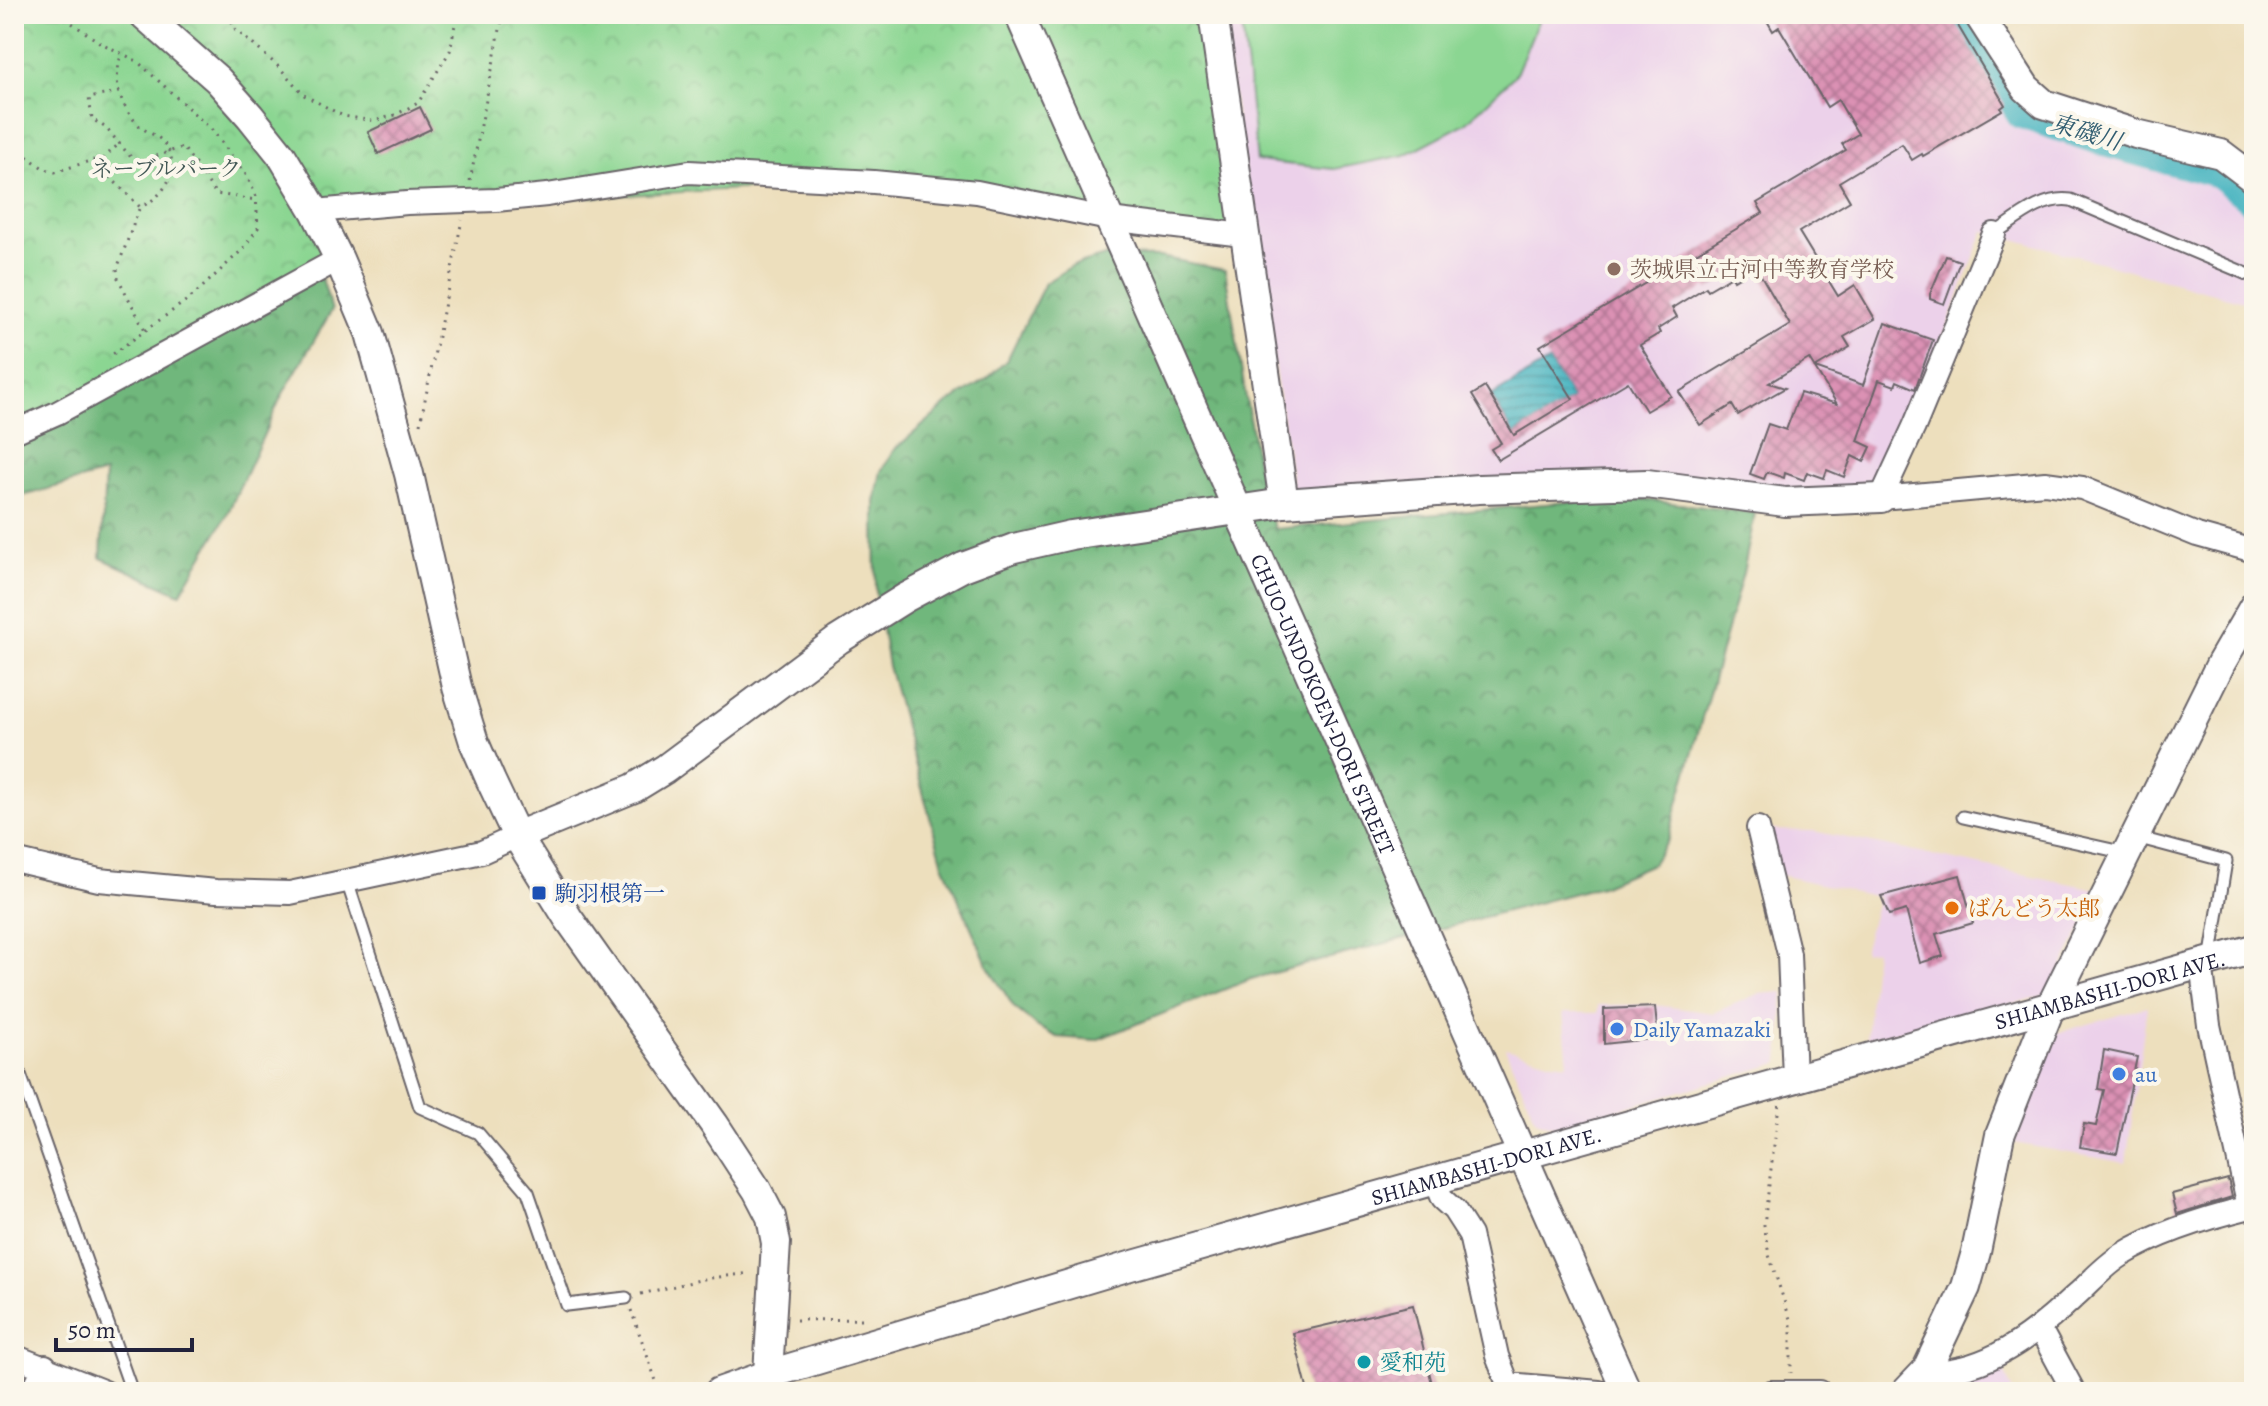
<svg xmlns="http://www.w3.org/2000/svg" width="2268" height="1406" font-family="Alegreya,'Noto Serif JP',serif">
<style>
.built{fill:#ecd1ea}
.grass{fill:#8bd692;stroke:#567c66;stroke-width:2}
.forest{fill:url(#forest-crowns);stroke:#496c5c;stroke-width:2}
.park{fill:url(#park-crowns);stroke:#567c66;stroke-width:2}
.water{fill:url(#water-rules);stroke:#346a7e;stroke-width:2}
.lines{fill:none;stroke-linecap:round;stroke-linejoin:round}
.river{stroke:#45b3c0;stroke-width:32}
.building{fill:url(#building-cross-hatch)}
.service-casing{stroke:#696468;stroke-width:15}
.minor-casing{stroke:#696468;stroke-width:26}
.tertiary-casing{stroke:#696468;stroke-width:32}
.path{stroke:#696468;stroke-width:3;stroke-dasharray:2 6;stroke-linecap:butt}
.service{stroke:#fff;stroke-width:11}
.minor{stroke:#fff;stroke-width:22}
.tertiary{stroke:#fff;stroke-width:28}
.education-dot{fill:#8d6e63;stroke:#fbf7ec;stroke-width:3}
.transit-dot{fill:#1a4fb4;stroke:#fbf7ec;stroke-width:3}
.food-dot{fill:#e8710a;stroke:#fbf7ec;stroke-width:3}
.shop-dot{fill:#3f7fe0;stroke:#fbf7ec;stroke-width:3}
.culture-dot{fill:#0f9aa8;stroke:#fbf7ec;stroke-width:3}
.labels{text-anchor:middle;stroke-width:8;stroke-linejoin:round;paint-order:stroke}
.park-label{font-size:22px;fill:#425855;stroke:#fbf7ec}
.education-label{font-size:22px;fill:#785e54;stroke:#fbf7ec;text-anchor:start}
.street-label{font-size:22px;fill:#22223b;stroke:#fbf7ec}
.transit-label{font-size:22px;fill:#164399;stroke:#fbf7ec;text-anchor:start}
.food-label{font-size:22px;fill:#c56008;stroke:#fbf7ec;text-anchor:start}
.shop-label{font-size:22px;fill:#366cbe;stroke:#fbf7ec;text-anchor:start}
.culture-label{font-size:22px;fill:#0d838f;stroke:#fbf7ec;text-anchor:start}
.water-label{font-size:24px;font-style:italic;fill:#305c70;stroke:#fbf7ec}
</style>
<defs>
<pattern id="forest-crowns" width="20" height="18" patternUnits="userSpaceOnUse" patternTransform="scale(2)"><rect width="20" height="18" fill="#70b77c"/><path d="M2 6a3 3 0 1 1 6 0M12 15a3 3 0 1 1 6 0" fill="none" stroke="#5c9467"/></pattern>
<pattern id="park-crowns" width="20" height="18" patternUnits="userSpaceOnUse" patternTransform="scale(2)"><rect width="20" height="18" fill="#8bd692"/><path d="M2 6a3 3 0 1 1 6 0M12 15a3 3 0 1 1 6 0" fill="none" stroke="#78b77f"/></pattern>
<pattern id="water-rules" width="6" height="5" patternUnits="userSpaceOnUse" patternTransform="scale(2)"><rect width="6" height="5" fill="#45b3c0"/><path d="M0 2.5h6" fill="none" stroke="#39919d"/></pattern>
<pattern id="building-cross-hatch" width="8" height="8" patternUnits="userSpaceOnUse" patternTransform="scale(2)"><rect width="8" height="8" fill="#db91b4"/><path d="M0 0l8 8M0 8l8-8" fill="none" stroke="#b17694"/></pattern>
</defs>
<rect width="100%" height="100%" fill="#fbf7ec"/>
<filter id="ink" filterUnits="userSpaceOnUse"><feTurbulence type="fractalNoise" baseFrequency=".0125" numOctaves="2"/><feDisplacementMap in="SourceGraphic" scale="16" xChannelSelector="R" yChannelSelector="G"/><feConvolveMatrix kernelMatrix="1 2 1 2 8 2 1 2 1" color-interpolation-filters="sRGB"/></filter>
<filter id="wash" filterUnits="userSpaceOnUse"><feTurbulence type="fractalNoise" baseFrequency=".006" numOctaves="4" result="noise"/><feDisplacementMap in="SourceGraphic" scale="32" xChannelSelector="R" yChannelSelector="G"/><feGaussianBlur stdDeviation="1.8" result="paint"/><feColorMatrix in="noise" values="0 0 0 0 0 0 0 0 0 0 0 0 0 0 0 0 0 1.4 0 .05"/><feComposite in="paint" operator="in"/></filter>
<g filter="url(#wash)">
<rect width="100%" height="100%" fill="#eddfbd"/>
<path class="built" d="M1221,14H1955L2020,117L2133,154L2213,173L2254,207V304L1984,231L1945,332L1880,478L1868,486L1791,492L1294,494Z
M1766,830L1813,831L2101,890L2048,995L1866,1039L1875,950L1863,952L1878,897L1775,874Z
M1784,992L1779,1063L1557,1127L1536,1120L1505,1048L1552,1062L1568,1064L1563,1013H1598V1005H1655L1713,1013L1758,994Z
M2147,1007L2126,1163L2014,1143L2057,1033Z
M2003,1369L2013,1392H1926L1960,1383Z"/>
<path class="grass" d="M1241,14H1541L1516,74L1466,123L1405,155L1334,169L1257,161Z"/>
<path class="forest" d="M14,210L322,279L332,310L281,397L226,517L180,594L101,558L105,473L23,496L14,489Z
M1105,256L1160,257L1225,270L1262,495L1275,529L1622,497L1755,513L1743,573L1668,839L1652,864L1601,886L1251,979L1096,1040L1057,1037L1038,1027L1014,1007L989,968L943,864L888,666L876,593L875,502L881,471L894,450L950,402L988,378L1007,360L1045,283L1072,266Z"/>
<path class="park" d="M14,14H1213L1243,235L874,182L316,211L337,254L14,429Z"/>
<path class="water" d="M1549,361L1573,399L1514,435L1491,396Z"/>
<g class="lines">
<path class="river" d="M1960,14L2022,113L2112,143L2219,172L2254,200"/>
</g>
<g id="blocks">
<path class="building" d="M1772,14H1951L2005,105L2001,108L2002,110L1923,156L1922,154L1912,160L1902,144L1839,182L1850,201L1799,232L1838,296L1855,285L1875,319L1844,337L1850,347L1815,368L1863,385L1885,323L1933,340L1915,389L1897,381L1895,386L1879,380L1858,441L1871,447L1864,462L1852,456L1844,477L1827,470L1824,478L1807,472L1804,480L1785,473L1784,478L1767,472L1764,479L1750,474L1768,424L1786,430L1800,393L1837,404L1809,359L1769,383L1785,388L1738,415L1732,405L1700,425L1679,392L1790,325L1756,267L1734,280L1732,276L1708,290L1706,287L1672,308L1677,317L1658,329L1660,333L1640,345L1671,396L1646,411L1628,382L1498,460L1491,449L1501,443L1472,395L1485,387L1514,435L1573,399L1540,346L1763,213L1757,203L1846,150L1842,144L1858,134L1838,100L1827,107L1779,27L1773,31L1766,19Z
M420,107L431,129L378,154L368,132Z
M1946,256L1960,261L1944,304L1930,299V294Z
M1960,875L1973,923L1936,934L1943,956L1920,963L1906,910L1889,915L1881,896Z
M1655,1007L1658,1038L1604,1044V1009Z
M2104,1050L2137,1057L2117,1153L2080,1147L2084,1124L2096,1126L2104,1090L2098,1089Z
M2228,1179L2232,1197L2177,1214L2172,1194Z
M1413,1305L1434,1392H1308L1293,1333Z"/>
</g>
</g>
<g filter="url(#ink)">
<use href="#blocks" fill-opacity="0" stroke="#696468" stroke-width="2"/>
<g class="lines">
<g class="service-casing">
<path id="service" d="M1994,234C2017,219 2042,196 2071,200L2254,277
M1963,817L2126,853
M2136,837L2226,861L2210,961
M347,881L420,1107L478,1133L528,1192L567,1305L626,1298
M14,1057L132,1392"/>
</g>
<g class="minor-casing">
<path id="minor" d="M315,211L407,203L496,200L547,195L689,172L874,182L977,192L1109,219L1243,235
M1994,234L1914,427L1881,498L2045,483L2082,488L2197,535L2254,551
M14,432L57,413L339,259
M1758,828L1789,954L1794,1078
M14,860L99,880L216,891L290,893L482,852L517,836
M2201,964L2209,1025L2249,1207
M1434,1179L1442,1199L1454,1210L1470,1235L1497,1356L1508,1384L1599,1392
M2040,1329L2074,1392
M14,1356L105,1392
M1926,1371C1984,1375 2035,1334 2075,1296C2090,1283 2104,1266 2122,1255C2157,1233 2213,1216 2254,1206
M32,1392L45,1366
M1771,1392H1820"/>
</g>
<g class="tertiary-casing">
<g id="tertiary">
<path d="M143,14L218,80L250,116L282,156L315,211L339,259L370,333L409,474L457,687L474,742L491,781L517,836L568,918L714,1124L757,1190L771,1217L776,1243L767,1390"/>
<path id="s1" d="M1019,14L1627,1392"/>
<path d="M1213,14L1284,503"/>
<path d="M1978,14L2026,88L2044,104L2136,134L2221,154L2254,179"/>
<path d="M517,836L634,788L665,769L838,640L905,598L963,567L1014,548L1071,535L1284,503L1479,489L1647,484L1785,502L1881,498"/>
<path id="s2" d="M719,1392L770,1374L1130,1266L2254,949"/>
<path d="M1906,1392L1926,1371L1966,1287L1976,1252L2000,1135L2051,1006L2221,663L2254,606"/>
</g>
</g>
<path class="path" d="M59,14L99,42L137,61L213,131L247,176L256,196L258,228L242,250L194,295L113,354
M232,14L230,18L236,30L279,67L304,95L343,116L374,121L395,115L418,103L450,51L457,14
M119,92L89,98L92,119L106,128L136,163L183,147L216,194L256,200
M14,147L43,168L55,172L93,160L140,207C165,197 184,167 163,142C158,136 149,133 142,128C132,120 122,104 119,91C115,79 119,65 121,53
M97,164L120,143
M470,181L503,14
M139,209L117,269L118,278L145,330
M420,424L462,220
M1779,1105L1764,1225L1769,1255L1791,1322V1373
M641,1294L704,1279L750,1273
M631,1310L660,1392
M796,1320L868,1319"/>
<use href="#service" class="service"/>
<use href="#minor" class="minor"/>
<use href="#tertiary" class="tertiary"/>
</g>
</g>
<circle class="education-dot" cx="1614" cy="269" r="8"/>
<rect class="transit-dot" x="531" y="885" width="16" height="16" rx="4"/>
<circle class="food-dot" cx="1952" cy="908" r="8"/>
<g class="shop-dot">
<circle cx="1617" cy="1029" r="8"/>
<circle cx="2119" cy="1074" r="8"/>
</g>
<circle class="culture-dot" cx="1364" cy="1362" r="8"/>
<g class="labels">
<g class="park-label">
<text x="166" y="176">ネーブルパーク</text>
</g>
<g class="education-label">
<text x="1630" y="277">茨城県立古河中等教育学校</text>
</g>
<g class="street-label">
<text dy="8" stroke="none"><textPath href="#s1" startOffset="754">CHUO-UNDOKOEN-DORI STREET</textPath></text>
<text dy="8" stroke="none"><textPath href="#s2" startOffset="1448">SHIAMBASHI-DORI AVE.</textPath></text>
<text dy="8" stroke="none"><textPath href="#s2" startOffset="800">SHIAMBASHI-DORI AVE.</textPath></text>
</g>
<g class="transit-label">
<text x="555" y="901">駒羽根第一</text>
</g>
<g class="food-label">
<text x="1968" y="916">ばんどう太郎</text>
</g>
<g class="shop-label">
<text x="1633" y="1037">Daily Yamazaki</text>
<text x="2135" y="1082">au</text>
</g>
<g class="culture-label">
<text x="1380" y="1370">愛和苑</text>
</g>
<g class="water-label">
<text transform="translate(2086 132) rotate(17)" y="8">東磯川</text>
</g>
</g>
<rect width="2268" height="1406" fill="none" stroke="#fbf7ec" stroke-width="48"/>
<path d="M56 1338v12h136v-12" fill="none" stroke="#22223b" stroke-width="4"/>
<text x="68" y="1338" font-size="24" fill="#22223b" stroke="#fbf7ec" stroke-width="6" paint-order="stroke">50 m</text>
</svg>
